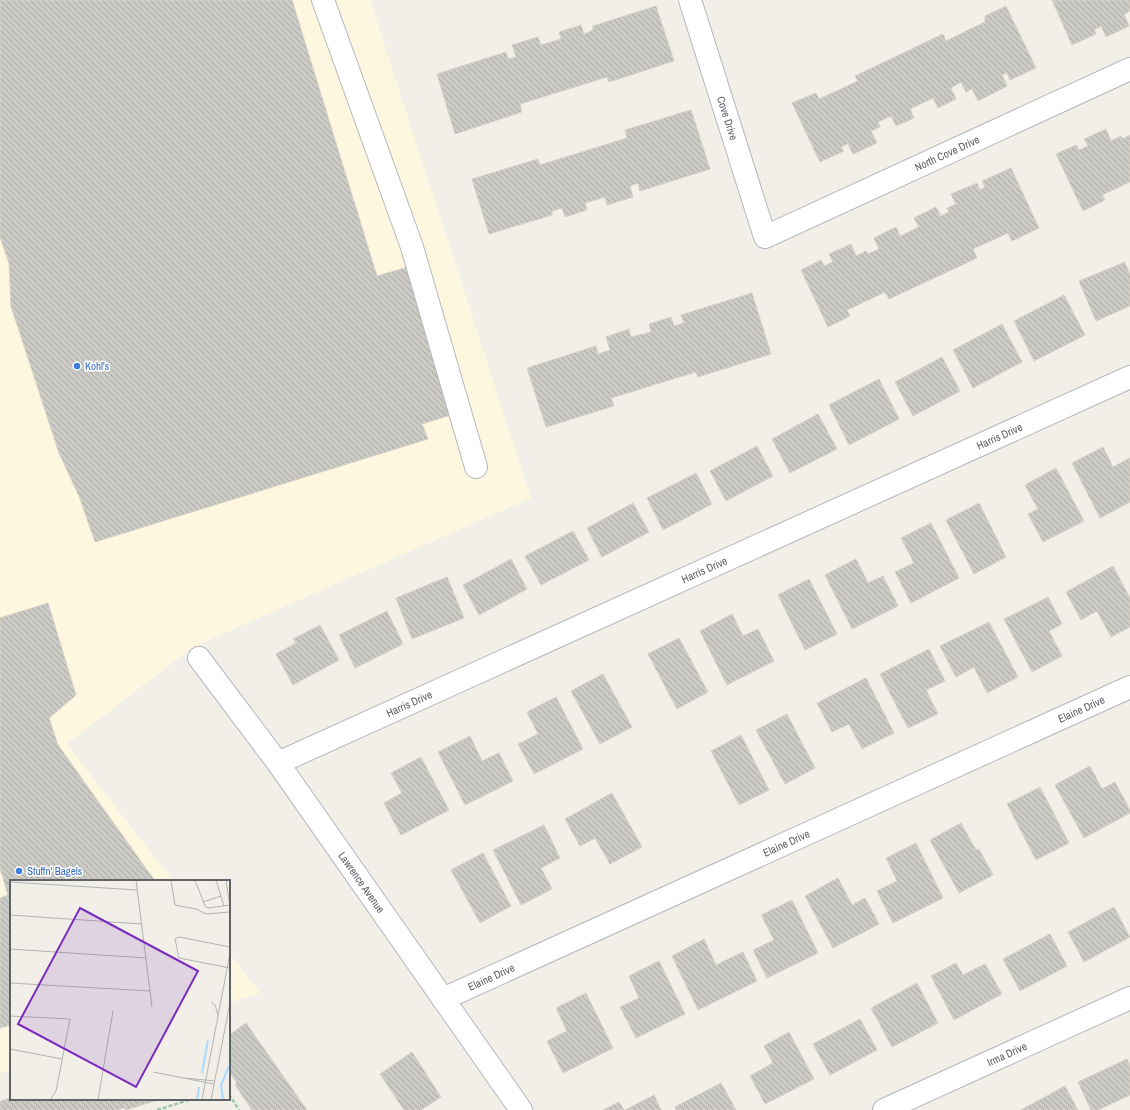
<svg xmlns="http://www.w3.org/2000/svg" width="1130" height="1110" font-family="'Archivo Narrow',sans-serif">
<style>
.commercial{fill:#fef7e0}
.building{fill:url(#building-back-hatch);stroke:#d6d1c6}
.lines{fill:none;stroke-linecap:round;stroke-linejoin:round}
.minor-casing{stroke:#b5b8bc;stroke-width:24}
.path{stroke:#9cc7a9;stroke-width:2.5;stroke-dasharray:4 2;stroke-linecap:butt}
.minor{stroke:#fff;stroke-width:22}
.shop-dot{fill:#3f7fe0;stroke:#fff;stroke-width:1.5}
.labels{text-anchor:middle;stroke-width:3;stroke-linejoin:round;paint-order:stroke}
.street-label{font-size:11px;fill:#5f6368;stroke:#fff}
.shop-label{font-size:11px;fill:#366cbe;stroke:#fff;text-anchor:start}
.inset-river{fill:none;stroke:#aadaff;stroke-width:2}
.inset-road{fill:none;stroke:#b3b3b1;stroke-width:1}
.view{fill:#7b2cbf;fill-opacity:0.15;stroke:#7b2cbf;stroke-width:2}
.inset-edge{fill:none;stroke:#5f6368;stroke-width:2}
</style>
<defs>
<pattern id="building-back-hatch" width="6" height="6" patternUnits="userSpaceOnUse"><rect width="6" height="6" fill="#cccac5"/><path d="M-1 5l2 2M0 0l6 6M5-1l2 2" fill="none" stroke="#a9a8a4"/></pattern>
</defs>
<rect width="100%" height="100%" fill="#f1efe8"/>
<path class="commercial" d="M0,0H370L531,498L193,647L67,744L173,881H11V1069L0,1073Z
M229,953L260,993L229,1003Z"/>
<path class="building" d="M0,0H292L377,276L408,267L454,414L422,424L428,439L95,542L79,496L59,453L11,306L9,263L0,237Z
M1052,0H1130V11L1124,14L1129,26L1106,37L1101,26L1094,30L1096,34L1072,45Z
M656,6L674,61L609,82L607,77L520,104L522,112L455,134L437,74L506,52L508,59L516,57L512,45L538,37L541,45L561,39L559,32L581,25L584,34L593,30V26Z
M1006,6L1036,68L1010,80L1007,73L1002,75L1007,86L978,101L972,89L966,92L961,82L951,88L956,99L938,108L933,98L910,109L914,118L896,126L891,116L878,122L880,127L871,131L877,143L853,154L848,144L841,147L844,151L820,162L792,103L816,93L819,99L858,81L855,76L943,34L946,41L985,22V16Z
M691,110L710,169L640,191L638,183L630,186L633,197L607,205L605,197L585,203L587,210L565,217L562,208L552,211V215L489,234L472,179L538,159L540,165L627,138L625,130Z
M1106,129L1111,141L1121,136L1123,139L1130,135V182L1102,195L1105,200L1083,211L1056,154L1076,145L1079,150L1088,146L1084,139Z
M1011,168L1039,228L1012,241L1008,233L973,249L977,258L889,299L885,292L847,310L850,316L828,327L801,270L821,260L824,266L833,262L829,254L851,244L856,256L866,251L868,254L879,249L874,238L896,227L900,236L919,227L914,218L936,207L941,216L949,212L947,208L956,204L951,194L977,183L980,190L985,187L982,181Z
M1125,262L1130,275V306L1096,321L1079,281Z
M752,293L771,354L698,377L696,372L611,398L614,406L546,427L527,368L596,346L598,354L610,350L606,337L629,329L631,337L651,332L649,324L671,317L674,326L684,323L681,315Z
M1064,295L1085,335L1034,361L1014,321Z
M1002,324L1022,362L973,388L953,350Z
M942,357L960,391L913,416L895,382Z
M879,379L899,419L849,445L829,405Z
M818,414L837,449L790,473L772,439Z
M757,446L773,476L726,501L710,471Z
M1103,447L1113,467L1130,458V502L1100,518L1072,463Z
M1056,468L1084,521L1043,542L1028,514L1038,509L1025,485Z
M696,473L712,504L663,530L647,498Z
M633,503L649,532L602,557L587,528Z
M979,503L1006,557L974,574L946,520Z
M931,523L959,578L911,603L895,572L914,563L901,538Z
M573,531L589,560L541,585L525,556Z
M511,559L527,589L479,615L463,585Z
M856,559L868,583L883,576L898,606L852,629L825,575Z
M1113,566L1130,598V627L1111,637L1097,611L1081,620L1066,592Z
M447,577L464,618L412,639L396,598Z
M809,579L837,634L805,650L778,595Z
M1048,597L1062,624L1049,631L1062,656L1032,672L1004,619Z
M48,603L76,695L49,718L58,745L155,881H11V1025L0,1028V898L8,895L0,868V618Z
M387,611L403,644L355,668L339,635Z
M732,614L743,636L758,629L774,661L727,685L700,631Z
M989,622L1018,677L987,693L974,667L956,677L940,646Z
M320,625L339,660L293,685L276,654L296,643L293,639Z
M679,638L708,692L677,709L648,654Z
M929,649L945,681L926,690L938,714L908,728L880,674Z
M603,674L632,727L600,744L571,691Z
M866,678L894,733L862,749L849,724L832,732L817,703Z
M556,697L583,749L534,774L518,744L538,734L527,712Z
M787,714L815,768L785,784L756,730Z
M741,735L769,790L739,805L711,751Z
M470,736L482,761L499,753L513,781L465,805L438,752Z
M421,757L449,810L401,835L384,803L402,793L391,773Z
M1090,766L1102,789L1115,782L1130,810V813L1084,838L1055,785Z
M1040,787L1069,843L1036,860L1007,804Z
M612,793L642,847L610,864L595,838L580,846L565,819Z
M961,823L976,850L979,849L993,875L959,893L930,840Z
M544,825L560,858L541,868L552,889L521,905L493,850Z
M916,843L943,898L893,923L877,891L897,881L886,858Z
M483,853L511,906L480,923L451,870Z
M838,878L852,905L865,898L879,924L833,948L805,896Z
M792,900L818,953L767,978L753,950L774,940L761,915Z
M1114,907L1130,937L1084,962L1068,932Z
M1050,934L1067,966L1020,991L1003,959Z
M704,939L716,965L743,952L757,981L698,1010L672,956Z
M659,961L685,1014L636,1038L620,1007L639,998L629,976Z
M956,963L963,975L985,964L1002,994L954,1020L931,976Z
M917,983L938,1023L892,1047L871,1008Z
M586,993L613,1048L563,1073L547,1041L567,1031L556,1008Z
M860,1019L877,1050L830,1075L813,1044Z
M246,1023L307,1110H252L235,1085L237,1083L229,1072V1035Z
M789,1032L814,1079L765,1104L750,1076L773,1063L764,1046Z
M412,1052L441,1097L421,1110H404L380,1074Z
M1127,1059L1130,1066V1095L1098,1110H1091L1078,1082Z
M721,1083L736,1110H677L675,1107Z
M1065,1086L1078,1110H1021Z
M654,1095L661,1110H625Z
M11,1098V1099H161L126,1110L124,1108L116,1110H0V1101Z
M619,1102L624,1110H603Z"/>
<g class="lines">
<g class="minor-casing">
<g id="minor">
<path d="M323,0L412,247L476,467"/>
<path id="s1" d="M690,0L765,237L1130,69"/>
<path id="s2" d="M199,658L278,763L521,1110"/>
<path id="s3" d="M278,763L1130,377"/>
<path id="s4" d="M443,999L1130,687"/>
<path id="s5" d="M884,1110L1130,998"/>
</g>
</g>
<path class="path" d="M229,1094L239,1110
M157,1110L192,1099"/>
<use href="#minor" class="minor"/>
</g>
<g class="shop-dot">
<circle cx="77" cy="366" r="4"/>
<circle cx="19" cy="871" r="4"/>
</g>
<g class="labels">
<g class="street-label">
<text dy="4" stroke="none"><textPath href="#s1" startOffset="124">Cove Drive</textPath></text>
<text dy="4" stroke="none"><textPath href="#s1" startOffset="449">North Cove Drive</textPath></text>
<text dy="4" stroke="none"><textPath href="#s3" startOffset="792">Harris Drive</textPath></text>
<text dy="4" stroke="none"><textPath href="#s3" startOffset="468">Harris Drive</textPath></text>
<text dy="4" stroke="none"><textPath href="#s3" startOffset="144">Harris Drive</textPath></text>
<text dy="4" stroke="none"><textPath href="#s4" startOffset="701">Elaine Drive</textPath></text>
<text dy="4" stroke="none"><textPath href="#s4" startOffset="377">Elaine Drive</textPath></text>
<text dy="4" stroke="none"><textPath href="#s2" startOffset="277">Lawrence Avenue</textPath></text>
<text dy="4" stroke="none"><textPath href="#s4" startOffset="53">Elaine Drive</textPath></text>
<text dy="4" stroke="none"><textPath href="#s5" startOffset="135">Irma Drive</textPath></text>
</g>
<g class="shop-label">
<text x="85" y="370">Kohl's</text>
<text x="27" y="875">Stuffn' Bagels</text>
</g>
</g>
<g transform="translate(10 880)">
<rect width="220" height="220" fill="#f1efe8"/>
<path class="inset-river" d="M192,193L198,160M187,220L189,207M213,220L211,205L219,186"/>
<path class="inset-road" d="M126,0L142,127M161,0L165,25L186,29L196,34L220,32M185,0L195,26L198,28L220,25M206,0L214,26M216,0L220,27M0,2L127,10M193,22L211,16M0,35L132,44M220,67L169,57L165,59L169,78L220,88M0,69L136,78M0,103L140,111M201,122L205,125L208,135M0,136L60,139L46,211L40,220M0,169L52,179M143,192L204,204M175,198L205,201M88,220L103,131M192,220L220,73M201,220L220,123"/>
<path class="view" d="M70,28L188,91L126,207L8,144Z"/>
<rect width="220" height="220" class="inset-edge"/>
</g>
</svg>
